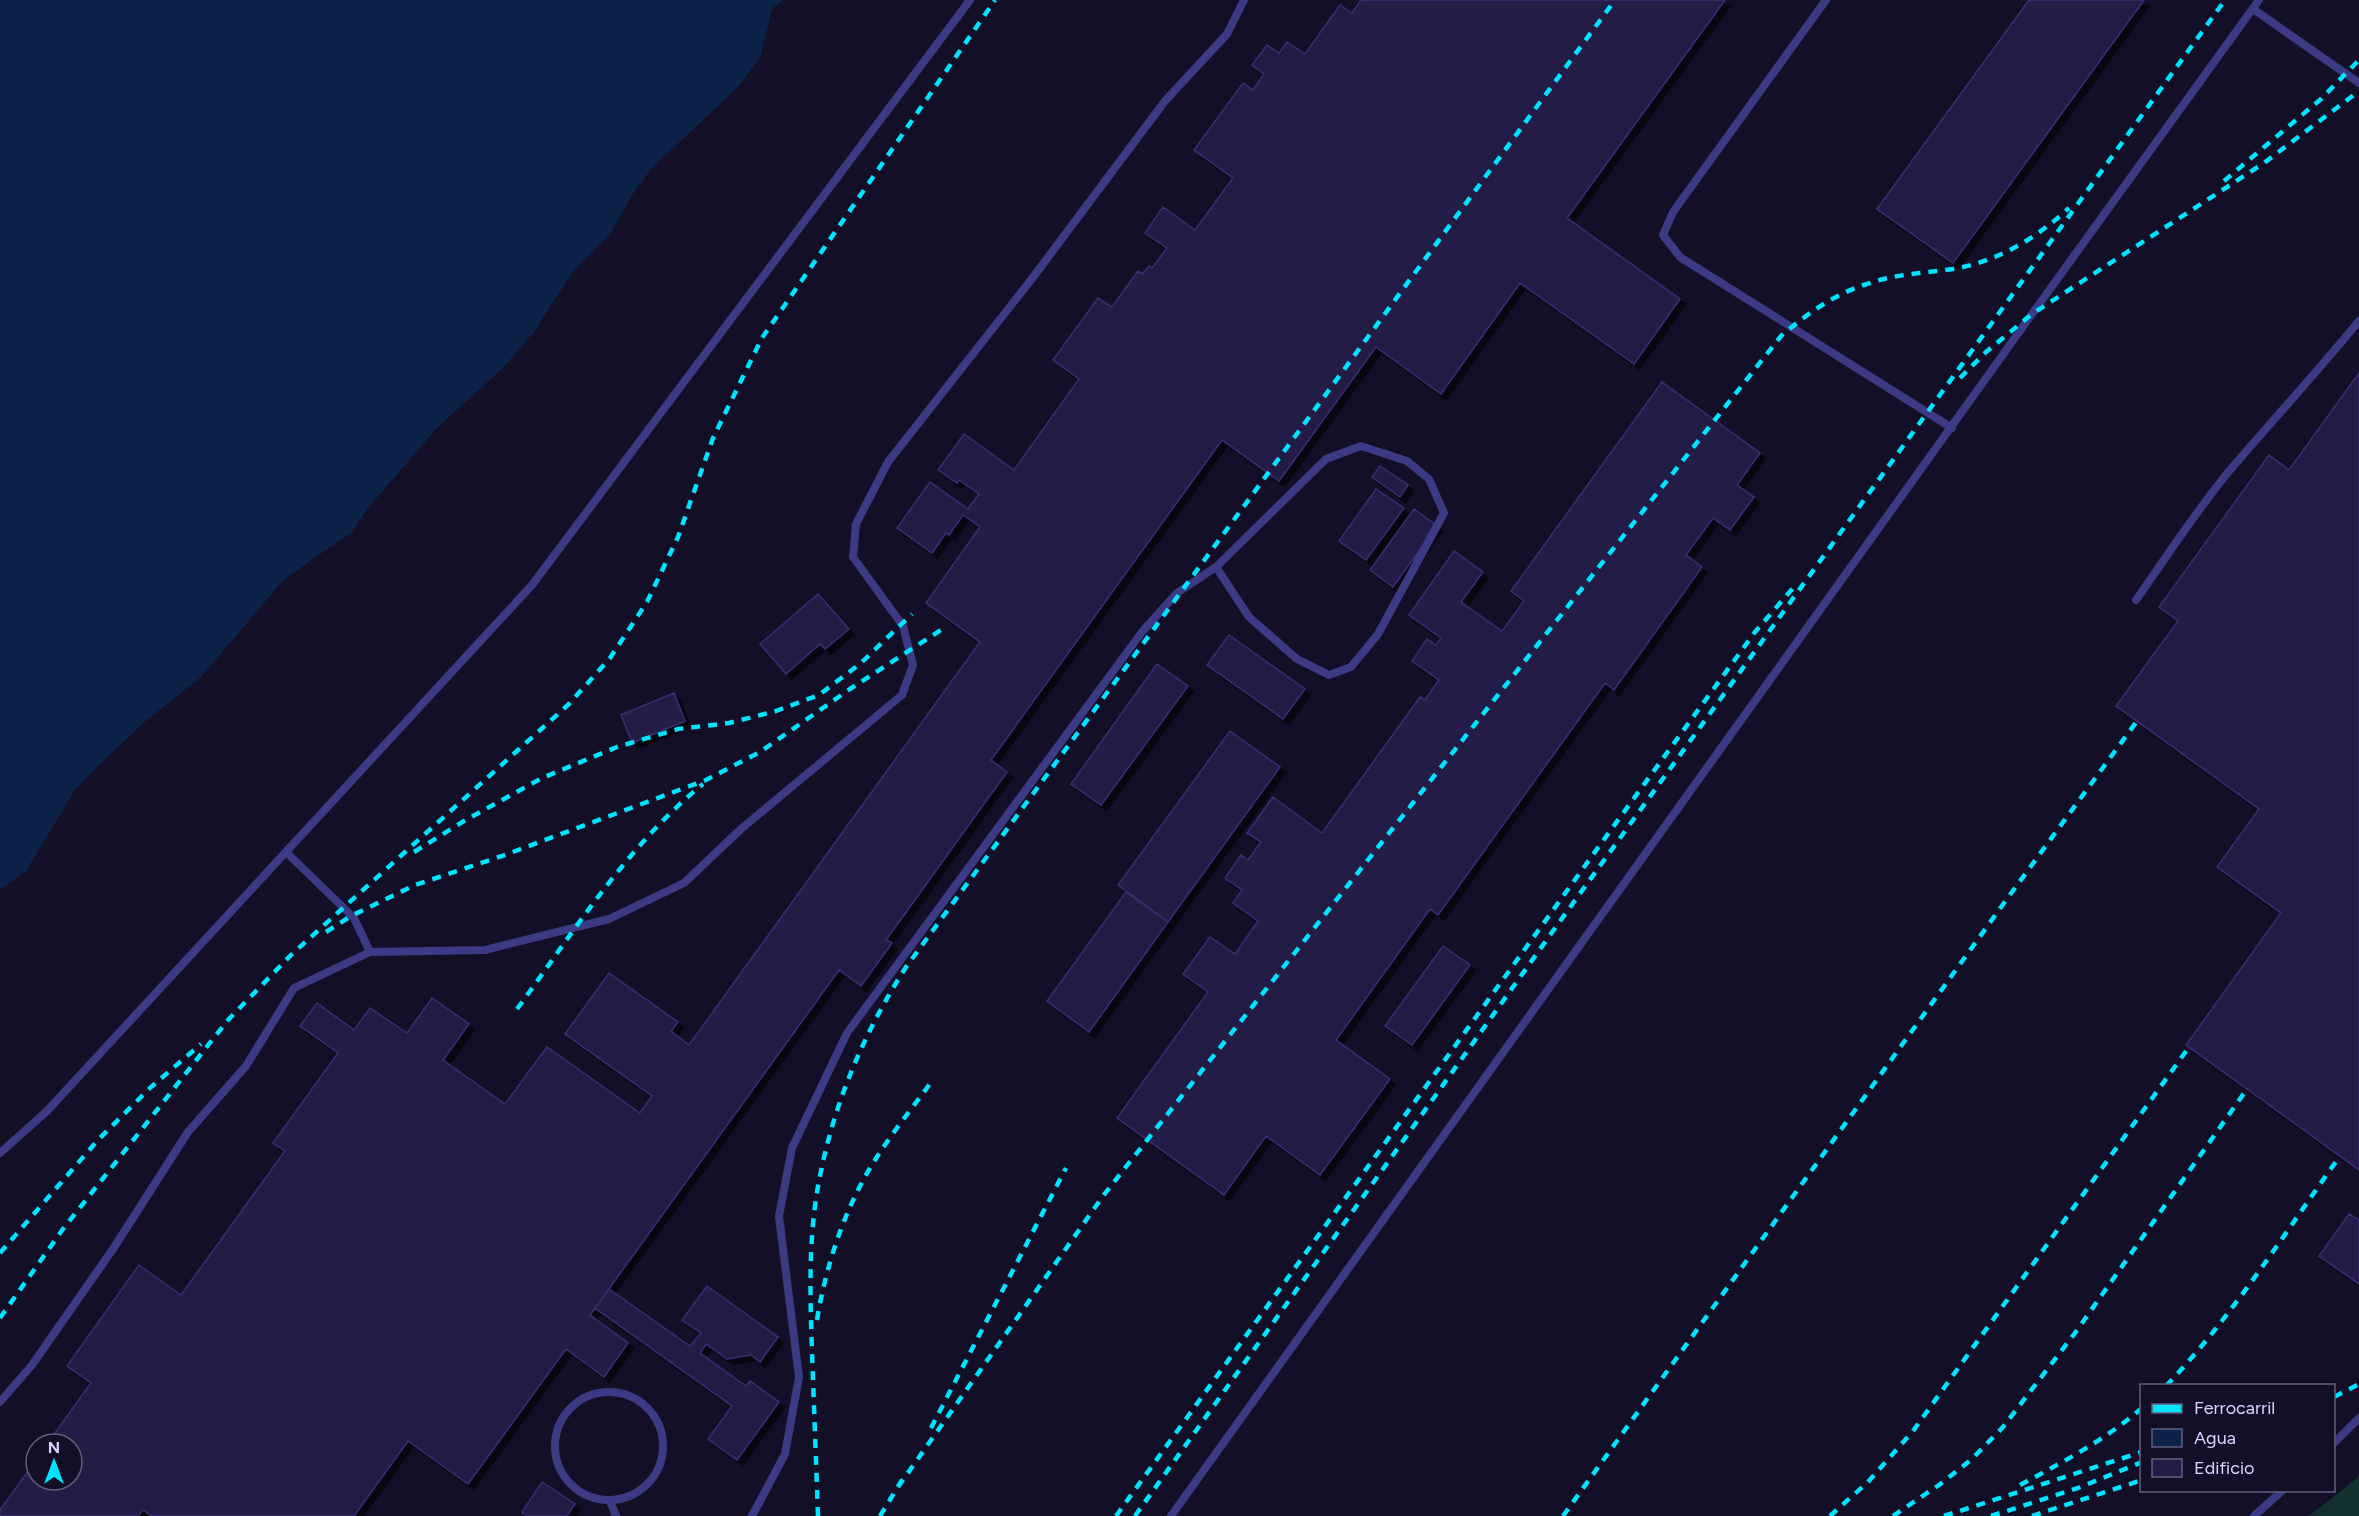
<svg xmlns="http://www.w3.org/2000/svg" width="2359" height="1516" font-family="Figtree,sans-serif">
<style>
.green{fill:#12302f}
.water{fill:#0c2248}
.building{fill:#241b47;stroke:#3b2d73;stroke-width:1.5;filter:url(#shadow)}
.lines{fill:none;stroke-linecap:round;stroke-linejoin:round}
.service{stroke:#3d3a85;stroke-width:8}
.rail{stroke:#00e5ff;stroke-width:4.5;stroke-dasharray:9 8;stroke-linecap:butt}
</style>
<defs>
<filter id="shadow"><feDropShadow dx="5.5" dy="5.5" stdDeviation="0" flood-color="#0009"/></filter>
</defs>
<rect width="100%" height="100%" fill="#130f26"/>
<path class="green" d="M2359,1475V1516H2309L2356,1479Z"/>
<path class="water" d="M0,0H783L772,9L760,58L738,87L652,168L632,195L611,233L573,272L533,333L504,367L437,428L369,507L351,533L307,563L281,583L201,677L148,719L102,762L75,790L26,871L0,890Z"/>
<path class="building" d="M1361,0H1725L1567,218L1680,299L1634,364L1520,283L1441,394L1376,347L1279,481L1222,440L991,760L1007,772L886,940L892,943L861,986L839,970L590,1315L628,1343L604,1377L566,1349L468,1484L408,1441L354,1516H152L143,1510L138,1516H0V1510L36,1460V1480H72V1444H47L91,1383L67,1366L139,1265L181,1295L285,1151L273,1143L338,1053L300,1026L317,1003L354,1030L370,1008L407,1033L432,998L469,1024L443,1060L505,1104L547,1047L640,1113L652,1096L565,1034L609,973L678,1022L671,1031L689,1045L980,642L926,603L980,527L963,515L949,535L946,533L932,553L897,528L930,482L968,509L979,494L959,480L957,483L938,470L964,434L1014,470L1079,379L1053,360L1098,298L1112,307L1138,271L1143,274L1149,266L1152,268L1167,248L1145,233L1163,207L1195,230L1233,178L1194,150L1243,83L1253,90L1264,74L1252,65L1267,45L1279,53L1287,42L1305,54L1340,5L1352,13Z
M2029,0H2144L1953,263L1877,209Z
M2359,373V1170L2186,1045L2281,913L2217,867L2259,809L2116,706L2178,621L2159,607L2269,455L2289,470Z
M1662,382L1760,453L1737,485L1754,497L1730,530L1713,518L1686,555L1702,567L1614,690L1605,683L1438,915L1430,909L1336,1040L1390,1079L1320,1175L1266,1136L1224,1195L1117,1118L1208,992L1183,974L1210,937L1235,954L1258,921L1233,903L1242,890L1225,878L1241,855L1248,860L1261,842L1247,833L1273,797L1322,833L1420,697L1425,700L1439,680L1412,661L1427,639L1436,645L1441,638L1409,615L1454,551L1483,572L1461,602L1502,631L1524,601L1511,591Z
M1380,466L1408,485L1400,497L1372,477Z
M1376,489L1404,508L1366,560L1339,541Z
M1414,509L1437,526L1393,587L1370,570Z
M818,594L849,629L825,649L820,644L786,674L760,644Z
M1229,635L1305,689L1283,719L1207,665Z
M1157,664L1188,686L1101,805L1071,784Z
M674,693L685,721L632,743L621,715Z
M1230,731L1280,767L1168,922L1118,885Z
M1126,892L1168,922L1089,1032L1047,1001Z
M1443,946L1470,965L1412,1045L1385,1026Z
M2349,1214L2359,1220V1284L2319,1256Z
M707,1286L778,1337L760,1362L751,1355L727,1359L706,1344L700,1353L746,1386L750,1381L779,1402L737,1460L708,1439L732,1406L595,1308L609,1289L690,1346L701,1333L682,1320Z
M542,1482L575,1504L567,1516H527L522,1512Z"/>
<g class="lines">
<path class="service" d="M1826,0L1673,212L1663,235L1680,257L1952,428
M2253,9L2359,83
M2136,600C2167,556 2196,511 2230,470C2273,420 2317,372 2359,321
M286,852L354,918L370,952
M0,1153L47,1111L532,585L970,0
M555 1446a54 54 0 1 1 108 0a54 54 0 1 1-108 0Z
M0,1402L32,1365L113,1249L188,1132L246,1066L294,988L370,952L485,950L609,919L684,883L741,829L902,695L913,665L903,626L853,557L856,524L888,462L1034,276L1165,101L1227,34L1244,0
M2334,1443L2359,1418
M610,1501L616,1516
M752,1516L785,1454L799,1377L779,1216L792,1148L847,1033L1142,632L1177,593L1216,567L1326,459L1361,446L1407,461L1429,479L1444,513L1378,634L1351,667L1329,675L1297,659L1249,617L1216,567
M1171,1516L2032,314L2259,0
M2254,1516L2283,1490"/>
<path class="rail" d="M2224,181L2321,99L2359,60
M1960,378L1986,352L2032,314L2264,163L2359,91
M414,852L464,821L542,778L617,747L678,729L729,723L776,711L819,695L861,663L912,614
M326,932L351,916L415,885L502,856L706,780L760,752L850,689L947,626
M517,1009C575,930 627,846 703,784
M0,1253L98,1140L151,1087L201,1044
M0,1318L63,1229L228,1020L291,955L569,704L610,658L647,602L678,537L713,438L762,338L995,0
M817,1320C826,1265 845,1207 875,1160C892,1133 913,1107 932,1081
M2166,1386C2232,1317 2284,1234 2340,1156
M2334,1397L2359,1384
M931,1428L1066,1168
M2020,1485C2063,1462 2105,1440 2142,1408
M898,1487L1103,1196L1781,336C1807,314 1834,294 1867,284C1895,274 1924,273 1953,269C1999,261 2035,239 2069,208
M818,1516C816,1461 814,1407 812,1352C810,1293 808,1234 820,1176C835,1100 865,1031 906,967L1615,0
M880,1516L902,1480
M1116,1516L1605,838L1755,632L1793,588
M1135,1516L1558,924L2225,0
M1563,1516L2004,903L2137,721
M1830,1516L1868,1482L1913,1431L2189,1047
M1893,1516L1939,1485L1972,1459L2003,1427L2075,1333L2247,1089
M1944,1516L2142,1452
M1991,1516L2078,1488L2142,1462
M2032,1516L2142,1480"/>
</g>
<rect x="2140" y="1384" width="195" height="108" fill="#130f26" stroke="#625e7d" stroke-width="1.5"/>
<rect x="2152" y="1404" width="30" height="9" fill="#00e5ff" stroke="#625e7d" stroke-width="1.5"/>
<text x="2194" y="1414" font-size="18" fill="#d9d4ff">Ferrocarril</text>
<rect x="2152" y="1429" width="30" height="18" fill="#0c2248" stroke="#625e7d" stroke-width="1.5"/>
<text x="2194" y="1444" font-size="18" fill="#d9d4ff">Agua</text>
<rect x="2152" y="1459" width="30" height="18" fill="#241b47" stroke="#625e7d" stroke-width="1.5"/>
<text x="2194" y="1474" font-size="18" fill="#d9d4ff">Edificio</text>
<g transform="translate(54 1462)"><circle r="28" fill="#130f26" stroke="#625e7d" stroke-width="1.5"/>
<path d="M0-4.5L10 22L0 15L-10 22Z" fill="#00e5ff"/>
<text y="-9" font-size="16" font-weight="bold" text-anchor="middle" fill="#d9d4ff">N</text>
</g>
</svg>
